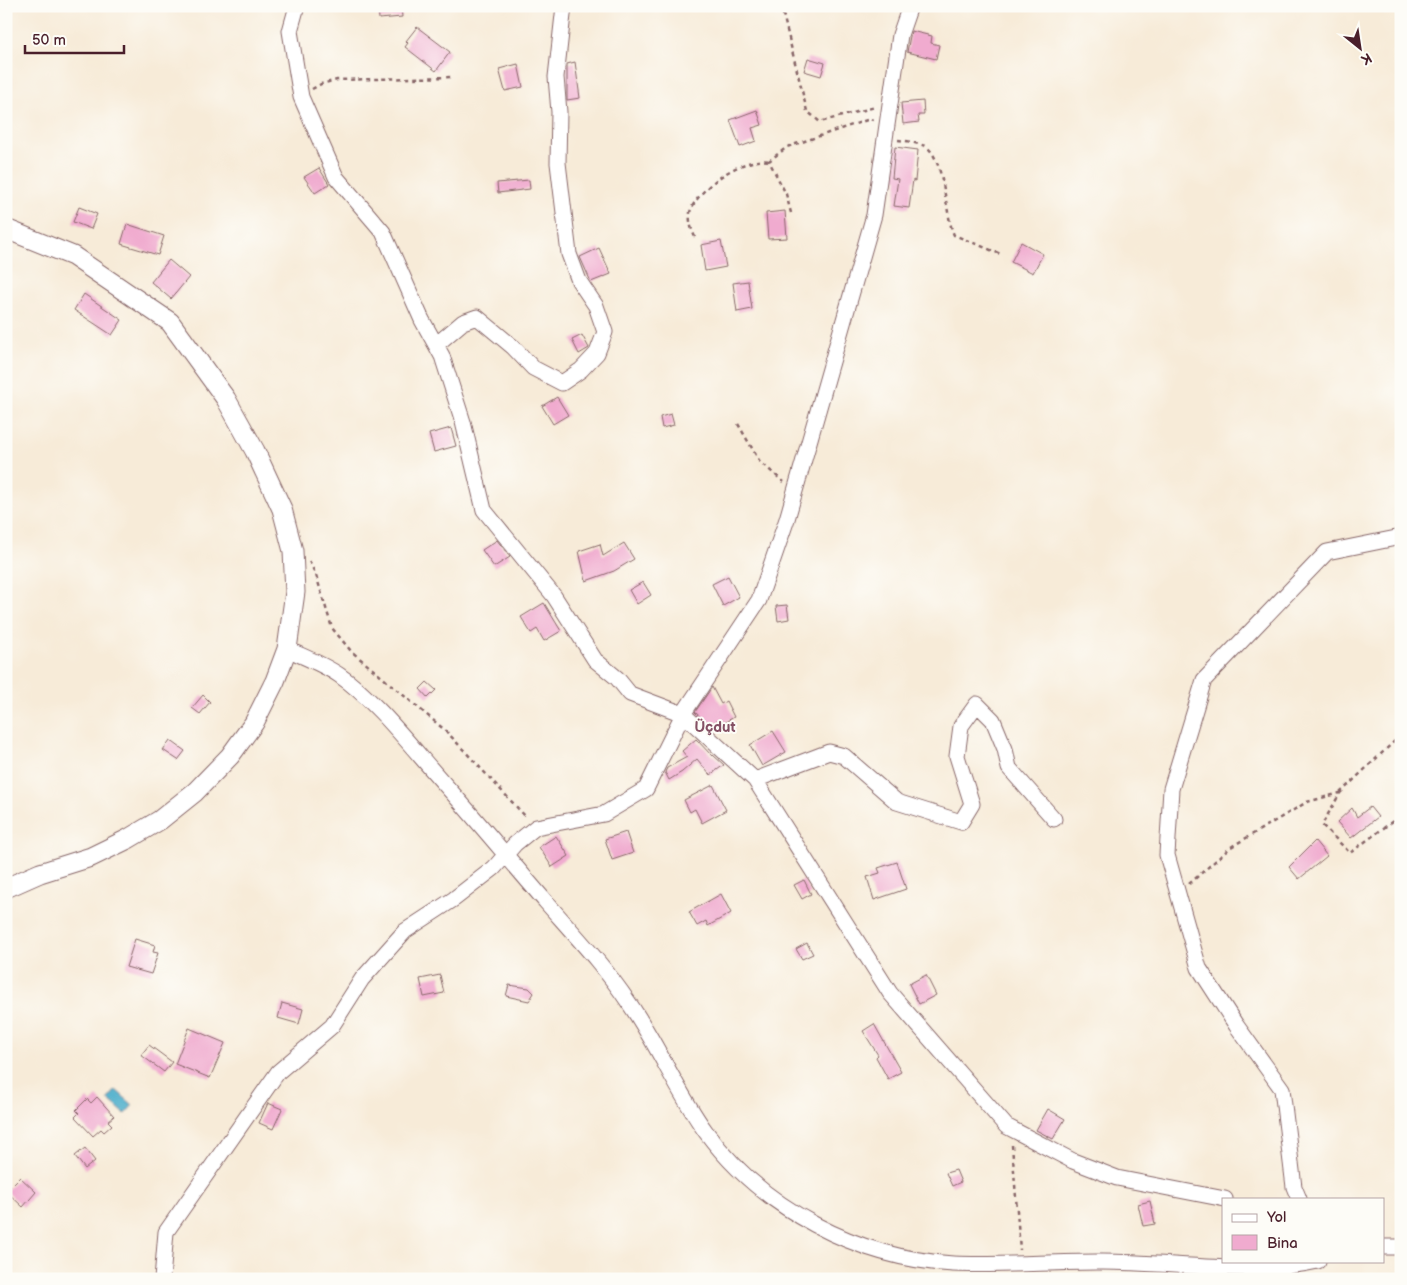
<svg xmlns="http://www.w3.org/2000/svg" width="1407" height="1285" font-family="'Balsamiq Sans',sans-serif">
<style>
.water{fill:#4badca;stroke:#4a667a}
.building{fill:#f0abcf}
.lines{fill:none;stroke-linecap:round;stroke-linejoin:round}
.minor-casing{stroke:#876668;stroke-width:17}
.tertiary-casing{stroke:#876668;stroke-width:21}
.path{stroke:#876668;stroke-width:2.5;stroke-dasharray:4 4;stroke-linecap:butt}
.minor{stroke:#fff;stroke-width:15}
.tertiary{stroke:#fff;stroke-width:19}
.labels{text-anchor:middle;stroke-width:4;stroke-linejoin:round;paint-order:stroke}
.neighbourhood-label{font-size:15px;font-weight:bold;fill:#845064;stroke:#fdfcf7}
</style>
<rect width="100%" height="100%" fill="#fdfcf7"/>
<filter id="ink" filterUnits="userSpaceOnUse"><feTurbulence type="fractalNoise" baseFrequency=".02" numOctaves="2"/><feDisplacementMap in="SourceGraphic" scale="10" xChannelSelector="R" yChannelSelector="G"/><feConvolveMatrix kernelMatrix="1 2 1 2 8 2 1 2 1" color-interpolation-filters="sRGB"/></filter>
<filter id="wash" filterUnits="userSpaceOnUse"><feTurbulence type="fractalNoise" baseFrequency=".0096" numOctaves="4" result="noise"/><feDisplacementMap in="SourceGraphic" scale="20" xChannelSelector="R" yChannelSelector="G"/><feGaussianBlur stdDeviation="1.12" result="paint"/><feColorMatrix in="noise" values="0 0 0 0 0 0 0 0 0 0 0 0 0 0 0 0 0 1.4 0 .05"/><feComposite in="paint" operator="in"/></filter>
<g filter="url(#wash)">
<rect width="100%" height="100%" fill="#f7ebd8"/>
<path class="water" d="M116,1090L133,1105L125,1114L108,1099Z"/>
<g id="blocks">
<path class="building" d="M378,6H401L402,17L379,19Z
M417,27L450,52L436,71L405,47L408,43L406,41Z
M911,31L932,36L931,43L939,45L936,59L907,52Z
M808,58L825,63L821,76L804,71Z
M575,62L580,98L567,100V64Z
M518,64L523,87L505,91L499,69Z
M923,101L924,115H918L919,122L903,124L901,103Z
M757,110L762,125L752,128L756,141L740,147L730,120Z
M895,147L918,150L915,181L913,180L909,208L894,206L898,179L892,178Z
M319,168L329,184L315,193L304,177Z
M529,180L530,189L498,193L497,183Z
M79,207L97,214L91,229L73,222Z
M785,211L787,238L768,239L766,213Z
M127,224L164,236L158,255L121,244Z
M721,241L726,267L705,271L701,245Z
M1021,242L1043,254L1033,273L1011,262Z
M599,248L611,274L591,282L580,257Z
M169,260L189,277L171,299L151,282Z
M748,281L752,309L737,312L733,283Z
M84,294L122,320L112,335L74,310Z
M582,335L589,348L579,354L572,340Z
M557,397L568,415L553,424L542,406Z
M671,414L674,425L662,428L660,417Z
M451,428L456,446L434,452L429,434Z
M497,540L510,557L494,567L482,550Z
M624,543L634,559L614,571L586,581L579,551L600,544L603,556Z
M728,576L739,597L723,606L712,584Z
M643,582L651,595L637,604L629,590Z
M544,603L561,631L544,641L537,629L531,633L521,617Z
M787,605L789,619L778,621L776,606Z
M427,682L436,690L428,698L420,689Z
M712,687L721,704L726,701L734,717L720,725L717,721L709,725L695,712Z
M203,695L210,702L200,714L192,708Z
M773,731L786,752L762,766L750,745Z
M696,739L712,756L713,755L724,765L710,775L697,759L682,772L669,780L665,772L667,768L687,757L682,751Z
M170,740L185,751L178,760L163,750Z
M713,785L726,810L702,823L695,809L690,812L684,800Z
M1370,807L1378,817L1351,838L1337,822L1352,808L1357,817Z
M626,832L633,853L612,860L605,839Z
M556,836L569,856L552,867L539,847Z
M1315,841L1327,856L1299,879L1289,867Z
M897,862L906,889L874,900L867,877L880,873L878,868Z
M804,880L811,894L802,899L794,885Z
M721,894L731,913L708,926L706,921L697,926L689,912Z
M135,939L155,945L153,952L158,953L151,974L126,967Z
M807,943L813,954L802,959L796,949Z
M440,975L444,993L424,997L420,979Z
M926,975L936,995L919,1004L909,984Z
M509,985L529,988L534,993L529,1001L506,996Z
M282,1003L303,1009L299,1024L278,1018Z
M874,1024L901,1072L888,1079L876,1057L878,1055L863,1031Z
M189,1028L225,1043L210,1078L175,1064Z
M149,1045L172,1062L164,1072L141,1055Z
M97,1097L114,1116L108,1121L112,1125L104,1132L101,1129L93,1136L75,1117L79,1113L76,1110L87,1099L91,1103Z
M268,1103L282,1109L273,1129L259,1123Z
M1048,1109L1065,1119L1053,1139L1036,1130Z
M85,1148L95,1161L85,1169L75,1156Z
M956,1170L961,1182L952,1186L946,1173Z
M20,1177L36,1192L23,1207L6,1191Z
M1150,1201L1155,1224L1143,1226L1138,1204Z"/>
</g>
</g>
<g filter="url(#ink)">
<use href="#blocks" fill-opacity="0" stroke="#876668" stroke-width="1"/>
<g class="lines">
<g class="minor-casing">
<path id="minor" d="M297,6L290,31L301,97L336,177L383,232L422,320L442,356L463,422L484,510L554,596L595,660L617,678L630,694L683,714L755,780L890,993L1006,1126L1073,1161L1117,1178L1225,1199
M436,345L463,322L477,317L513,347L533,368L562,383L581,370L597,353L605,332L596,306L579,281L569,254L558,163L559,112L556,77L564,6
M287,649C304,657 323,664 339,675C377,701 416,753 448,788C481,825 513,864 546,902C575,935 605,967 629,1003C658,1045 677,1092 706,1132C763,1209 857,1258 953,1264C1001,1266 1049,1262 1097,1262C1170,1261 1246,1277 1318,1261
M755,780L829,752L844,756L897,802L961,822L972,804L957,756L961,726L977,704L993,720L1005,749L1009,768L1054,819
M1299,1199L1294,1187L1282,1089L1236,1025L1199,968L1167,855L1171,789L1204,680L1327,552L1401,537
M1383,1247H1401
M162,1279L166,1232L278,1072L332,1026L362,979L405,931L454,899L494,868L515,844L536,827L604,814L646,789L683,714L759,600L787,519L874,215L900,35L910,6"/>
</g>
<g class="tertiary-casing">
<path id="tertiary" d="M6,229L73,256L170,322L226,399L255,451L282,509L293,551L295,592L287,649L275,681L254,723L230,756L195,792L160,820L128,839L91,857L40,873L6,888"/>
</g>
<path class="path" d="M781,6L807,111L820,122L875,107
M312,89L321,84L337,80L451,77
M898,140C907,141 917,143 925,146C945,157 945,216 954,235L1003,255
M791,213L786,194L769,161L787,147L870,119L873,120
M695,237C691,229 687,216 692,207C705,183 743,157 769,161
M738,424L760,462L784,482
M309,561L316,575L332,628L351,651L446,731L526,817
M1340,793L1401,735
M1189,884L1231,847L1307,802L1340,793L1322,825L1350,853L1401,815
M1012,1145L1020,1250"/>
<use href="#minor" class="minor"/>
<use href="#tertiary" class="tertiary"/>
</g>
</g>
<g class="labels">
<g class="neighbourhood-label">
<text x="715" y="732">Üçdut</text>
</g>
</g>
<rect width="1407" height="1285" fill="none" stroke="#fdfcf7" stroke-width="25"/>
<rect x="1222" y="1198" width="162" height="65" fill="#fdfcf7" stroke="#b5a4a5"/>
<rect x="1232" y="1214" width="25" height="8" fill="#ffffff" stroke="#b5a4a5"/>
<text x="1267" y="1222" font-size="15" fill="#4a1f2b">Yol</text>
<rect x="1232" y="1235" width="25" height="15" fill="#f0abcf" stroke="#b5a4a5"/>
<text x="1267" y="1248" font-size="15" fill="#4a1f2b">Bina</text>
<g transform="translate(1360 48) rotate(150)" stroke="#fdfcf7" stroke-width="4" paint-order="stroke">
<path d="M0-4L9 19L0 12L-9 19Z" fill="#4a1f2b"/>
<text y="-8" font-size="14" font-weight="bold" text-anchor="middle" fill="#4a1f2b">K</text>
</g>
<path d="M25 45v8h99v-8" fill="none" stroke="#4a1f2b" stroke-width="2.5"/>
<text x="32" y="45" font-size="15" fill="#4a1f2b" stroke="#fdfcf7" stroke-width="4" paint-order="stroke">50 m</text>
</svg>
